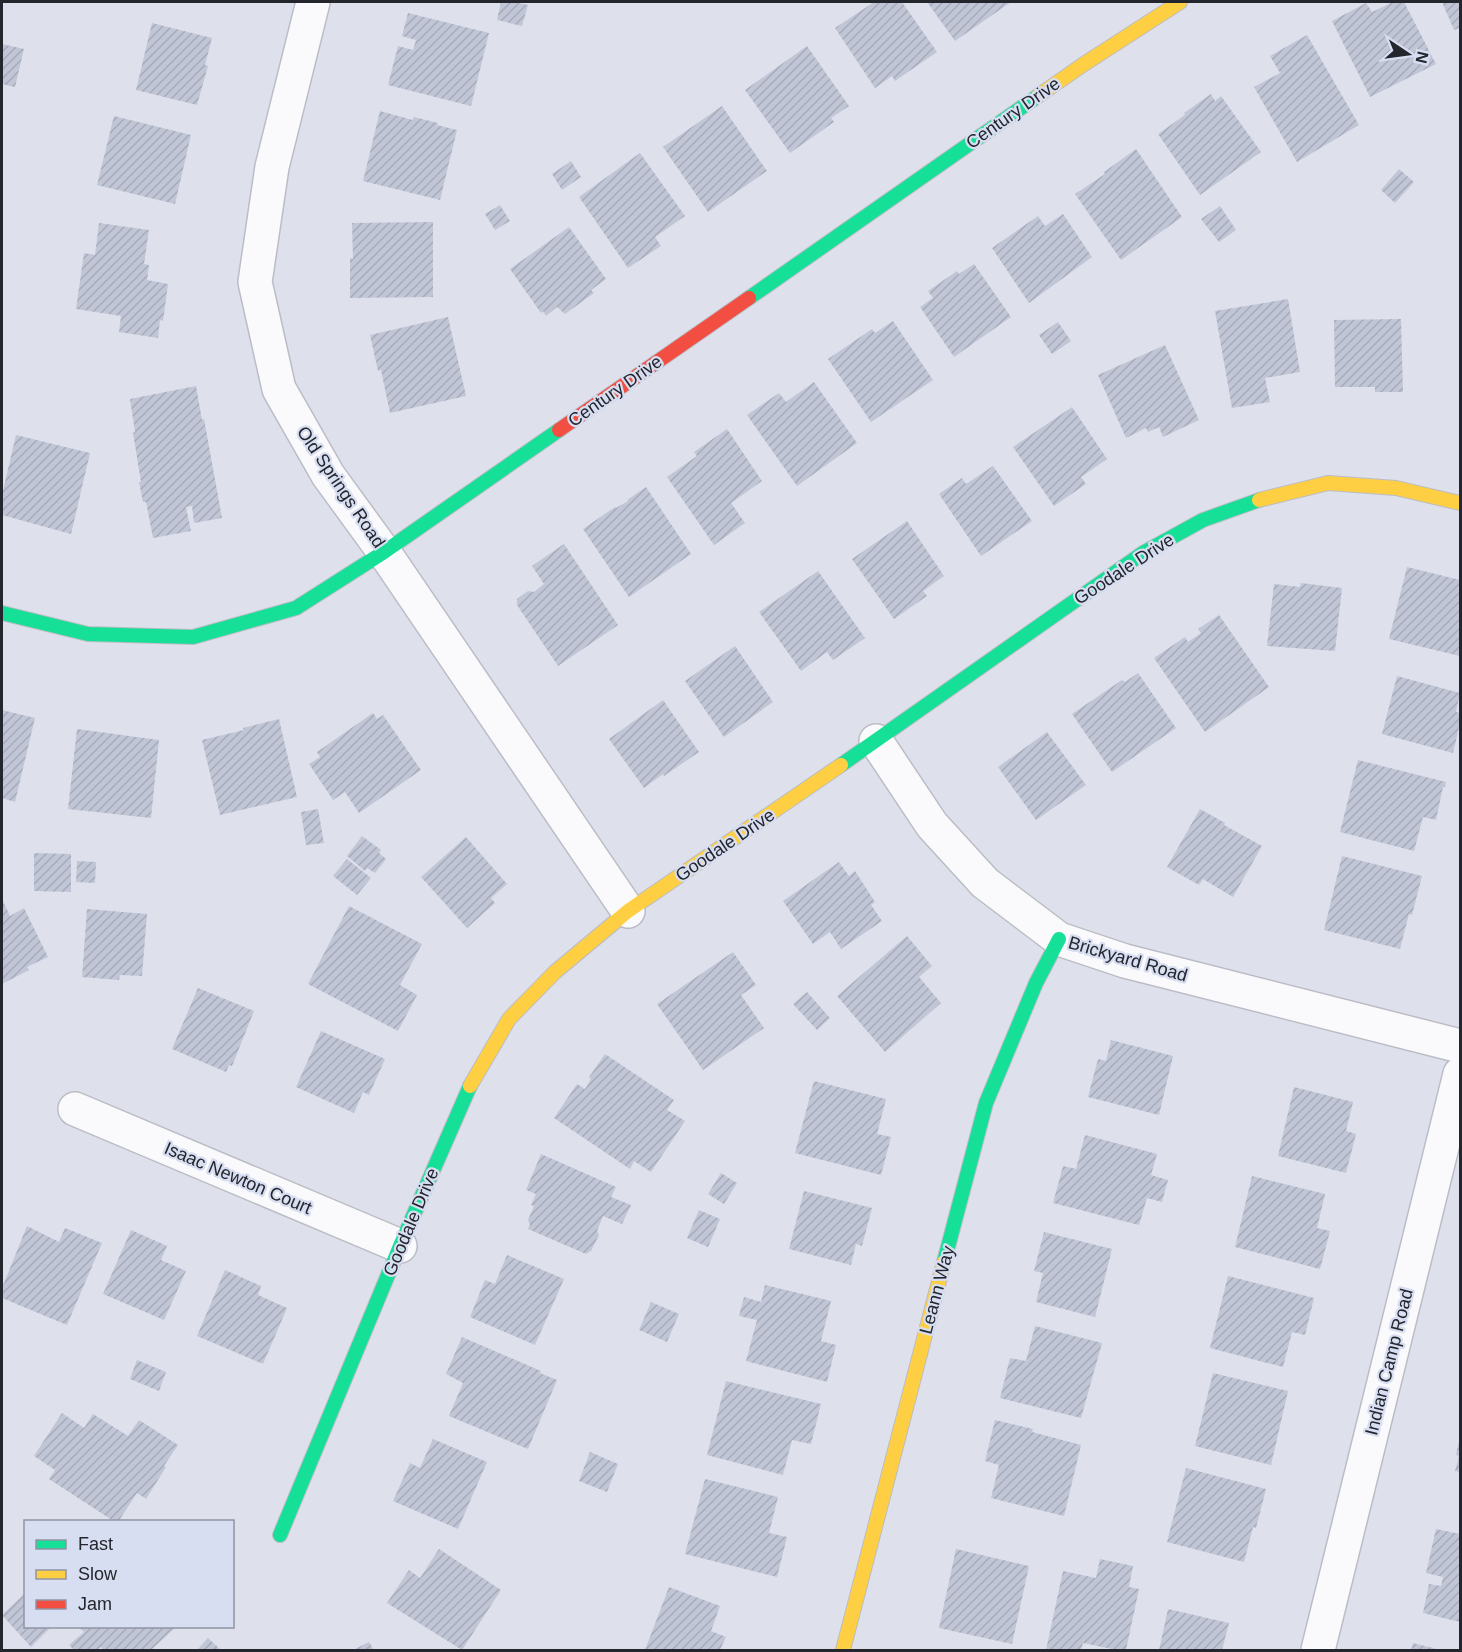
<svg xmlns="http://www.w3.org/2000/svg" width="1462" height="1652" font-family="Helvetica,sans-serif">
<style>
.building{fill:url(#building-hatch)}
.lines{fill:none;stroke-linecap:round;stroke-linejoin:round}
.street-casing{stroke:#bbbdc6;stroke-width:36}
.fast-casing{stroke:#bbbdc6;stroke-width:16}
.slow-casing{stroke:#bbbdc6;stroke-width:16}
.jam-casing{stroke:#bbbdc6;stroke-width:16}
.street{stroke:#fafafc;stroke-width:33}
.fast{stroke:#16e098;stroke-width:14}
.slow{stroke:#ffcf43;stroke-width:14}
.jam{stroke:#f24e42;stroke-width:14}
.labels{text-anchor:middle;stroke-width:4.5;stroke-linejoin:round;paint-order:stroke}
.street-label{font-size:18px;fill:#24262d;stroke:#d8def1}
</style>
<defs>
<pattern id="building-hatch" width="6" height="6" patternUnits="userSpaceOnUse" patternTransform="scale(1.5)"><rect width="6" height="6" fill="#c1c6d7"/><path d="M-1 1l2-2M0 6l6-6M5 7l2-2" fill="none" stroke="#a6aab9"/></pattern>
</defs>
<rect width="100%" height="100%" fill="#dee1eb"/>
<path class="building" d="M501,2H514L528,5L522,26L497,20Z
M874,2H902L937,52L895,81L892,76L875,88L835,28Z
M927,2H1011L955,41Z
M1393,2H1404L1436,64L1370,97L1332,21L1366,3L1372,12Z
M1442,2H1460V28L1454,30Z
M408,13L489,33L471,106L388,85L398,46L413,50L416,40L402,36Z
M152,23L212,38L205,65L208,66L197,105L136,90Z
M1307,35L1359,125L1297,162L1254,87L1280,73L1270,56Z
M2,44L24,49L15,87L2,84Z
M807,46L849,106L831,118L834,122L790,153L745,90Z
M1211,94L1215,101L1221,96L1261,152L1200,195L1158,134L1185,115L1184,113Z
M722,106L767,171L708,212L663,147Z
M380,111L413,120L414,117L438,123L437,125L457,130L440,200L363,181Z
M114,116L191,135L175,204L97,185Z
M1136,149L1182,217L1121,260L1075,194L1105,174L1104,172Z
M640,153L685,216L655,237L661,246L628,268L579,197Z
M571,161L581,177L562,190L552,174Z
M1399,169L1414,182L1395,203L1381,190Z
M500,205L510,221L495,230L485,214Z
M1220,206L1236,230L1219,242L1201,219Z
M1063,214L1092,257L1029,303L992,248L1038,216L1045,226Z
M433,222V297L350,298V258L353,259L352,223Z
M99,223L149,230L144,264L149,265L147,280L168,284L163,321L160,320L158,338L119,332L121,316L76,309L84,253L95,255Z
M569,227L606,279L591,290L594,293L565,314L557,307L546,316L543,311L541,313L510,269Z
M974,264L1011,317L954,357L920,307L933,298L928,291L957,271L959,274Z
M1288,299L1300,372L1265,378L1270,402L1232,408L1215,311Z
M448,317L466,396L390,413L381,370L378,371L370,335Z
M1401,319L1403,392H1375V387H1335L1334,320Z
M893,321L933,380L871,422L828,359L872,329L875,333Z
M1058,322L1071,341L1052,354L1039,335Z
M1165,345L1199,420L1163,437L1159,427L1148,432L1146,428L1126,438L1098,375Z
M814,382L857,443L797,486L747,415L779,393L786,402Z
M196,386L202,420L204,419L222,518L194,523L192,506L186,507L191,531L153,538L146,502H143L139,482H141L133,433L135,432L130,399Z
M1072,407L1107,459L1081,477L1086,484L1054,506L1013,447Z
M727,429L762,481L731,503L745,523L714,545L667,477L697,456L694,452Z
M16,435L90,453L71,534L2,515V495Z
M993,466L1032,521L981,556L939,494L962,478L966,484Z
M646,487L691,554L629,597L583,529L615,507L616,508L628,501L627,500Z
M907,521L944,576L923,591L927,596L894,619L852,559Z
M564,544L618,625L558,666L517,605V599L528,591L534,592L544,584L532,566Z
M1407,567L1460,580V656L1389,639Z
M818,571L865,638L833,660L827,652L801,671L759,612Z
M1301,583L1342,588L1335,651L1267,646L1274,584L1300,587Z
M1219,615L1269,687L1205,732L1154,658L1185,637L1188,642L1201,633L1198,629Z
M735,646L773,702L724,737L685,681Z
M1138,673L1176,728L1112,772L1072,714L1122,680L1125,682Z
M1397,676L1460,693L1456,712L1460,713V723L1453,753L1382,734Z
M663,700L699,752L664,776L663,774L644,788L609,739Z
M2,710L35,718L15,802L2,798Z
M373,713L377,719L383,715L421,770L359,813L345,792L333,800L309,764L320,757L317,752Z
M279,719L297,797L220,815L202,740L244,730L243,728Z
M77,729L159,740L151,818L68,809Z
M1047,732L1086,785L1036,820L998,767Z
M1358,760L1446,782L1445,787H1443L1436,820L1423,817L1414,851L1340,832Z
M318,809L324,843L306,845L301,812Z
M1200,809L1225,823L1224,825L1262,846L1233,897L1203,879L1199,885L1167,867Z
M362,836L381,850L379,853L386,859L375,873L367,868L365,871L347,856Z
M466,837L507,884L491,898L495,903L467,928L421,877Z
M34,853L71,854V892L34,891Z
M1342,856L1422,876L1412,915L1409,914L1400,949L1324,930Z
M347,859L371,878L357,895L333,876Z
M77,861L96,862L95,883L76,882Z
M839,862L849,876L855,871L875,902L871,905L882,921L841,949L830,932L813,944L783,901Z
M2,899L10,916L24,908L48,957L27,967L29,970L2,984Z
M349,906L422,944L400,985L417,995L398,1031L308,984Z
M87,909L147,914L142,976L120,975L119,980L82,977Z
M907,936L932,966L919,977L941,1003L885,1052L837,996Z
M733,952L756,985L741,995L764,1028L703,1070L657,1004Z
M198,988L254,1011L232,1066L229,1065L226,1072L172,1049Z
M807,992L830,1018L817,1030L793,1004Z
M321,1031L385,1059L369,1095L363,1092L354,1113L296,1087Z
M1111,1040L1173,1056L1159,1115L1088,1097L1098,1059L1106,1061Z
M605,1054L674,1100L667,1110L685,1121L651,1172L634,1161L630,1169L554,1118L577,1084L585,1089L591,1079L589,1077Z
M814,1081L886,1099L877,1134L891,1137L881,1175L795,1153Z
M1294,1087L1353,1102L1346,1131L1356,1134L1346,1173L1278,1156Z
M1085,1135L1157,1154L1151,1175L1168,1180L1162,1202L1147,1198L1139,1225L1053,1203L1063,1166L1076,1169Z
M541,1154L616,1187L611,1197L631,1205L622,1224L603,1216L597,1231L599,1235L591,1251L586,1254L528,1229L530,1225L528,1220L534,1206L531,1205L536,1194L526,1190Z
M721,1173L737,1183L724,1204L708,1194Z
M1252,1176L1325,1194L1317,1228L1330,1231L1320,1269L1235,1247Z
M804,1191L872,1208L862,1246L856,1244L851,1265L789,1249Z
M699,1210L720,1219L708,1247L687,1238Z
M27,1226L59,1242L65,1228L102,1243L67,1325L2,1298V1288Z
M131,1230L167,1246L161,1260L186,1271L164,1320L103,1294Z
M1044,1232L1112,1249L1095,1317L1036,1302L1043,1273L1034,1271Z
M507,1255L564,1279L535,1345L470,1317L485,1280L495,1284Z
M225,1270L261,1286L258,1295L287,1308L263,1364L197,1336Z
M1228,1276L1314,1298L1305,1335L1292,1332L1283,1367L1210,1348Z
M765,1285L831,1301L821,1341L836,1345L827,1382L746,1361L757,1320L739,1316L744,1297L761,1302Z
M651,1302L679,1314L667,1342L639,1330Z
M1035,1326L1102,1343L1081,1418L1000,1398L1010,1358L1026,1361Z
M462,1337L541,1371L540,1373L557,1380L528,1449L449,1416L463,1383L446,1374Z
M137,1360L166,1372L159,1391L130,1379Z
M1213,1373L1288,1391L1271,1465L1195,1446Z
M726,1381L821,1404L811,1444L792,1440L783,1475L707,1455Z
M62,1413L84,1428L93,1414L128,1436L139,1420L178,1445L164,1466L166,1467L146,1499L137,1493L118,1522H115L49,1479L55,1470L34,1456Z
M995,1420L1033,1429L1032,1432L1081,1445L1064,1516L991,1498L999,1465L985,1461Z
M433,1439L487,1462L458,1529L393,1501L410,1463L420,1468Z
M1459,1441H1460V1472L1455,1471L1459,1456L1456,1455Z
M590,1452L618,1464L607,1492L579,1481Z
M1186,1468L1266,1489L1256,1528L1253,1527L1244,1562L1167,1542Z
M705,1479L778,1497L769,1533L787,1537L777,1577L685,1554Z
M1436,1529L1460,1534V1622L1423,1613L1429,1584L1441,1586L1443,1577L1426,1573Z
M439,1549L501,1590L462,1650L387,1603L409,1570L420,1578Z
M956,1549L1029,1566L1012,1644L939,1628Z
M1100,1559L1133,1566L1129,1587L1139,1589L1126,1650H1117L1083,1643L1081,1650H1046L1063,1571L1096,1578Z
M669,1587L720,1606L711,1631L726,1637L720,1650H645Z
M26,1592V1626H52L31,1647L2,1615Z
M1168,1609L1229,1623L1222,1650H1159Z
M78,1626H177L151,1650H103L101,1647L97,1650H74L69,1645L84,1632Z
M208,1638L221,1650H197Z
M369,1642L374,1650H353Z
M1413,1643L1441,1650H1411Z"/>
<g class="lines">
<g class="street-casing">
<path id="street" d="M313,2L272,167L255,282L279,389L328,475L384,552L628,911
M876,741L932,825L985,883L1059,939L1125,961L1460,1046
M75,1109L400,1246
M1318,1650L1460,1074"/>
</g>
<g class="fast-casing">
<path id="fast" d="M749,298L1038,96
M2,613L88,634L193,637L296,608L384,552L559,430
M841,765L1143,553L1203,520L1259,500
M944,1262L986,1103L1036,983L1059,939
M280,1535L400,1246L470,1086"/>
</g>
<g class="slow-casing">
<path id="slow" d="M1038,96L1084,64L1180,2
M1259,500L1328,483L1396,488L1460,503
M470,1086L509,1019L555,972L628,911L841,765
M843,1650L944,1262"/>
</g>
<g class="jam-casing">
<path id="jam" d="M559,430L749,298"/>
</g>
<use href="#street" class="street"/>
<use href="#fast" class="fast"/>
<use href="#slow" class="slow"/>
<use href="#jam" class="jam"/>
</g>
<g class="labels">
<g class="street-label">
<text transform="translate(1013 113) rotate(-35)" y="6">Century Drive</text>
<text transform="translate(615 391) rotate(-35)" y="6">Century Drive</text>
<text transform="translate(341 487) rotate(56)" y="6">Old Springs Road</text>
<text transform="translate(1124 569) rotate(-33)" y="6">Goodale Drive</text>
<text transform="translate(725 845) rotate(-34)" y="6">Goodale Drive</text>
<text transform="translate(1128 959) rotate(16)" y="6">Brickyard Road</text>
<text transform="translate(238 1178) rotate(23)" y="6">Isaac Newton Court</text>
<text transform="translate(411 1222) rotate(-67)" y="6">Goodale Drive</text>
<text transform="translate(937 1290) rotate(-75)" y="6">Leann Way</text>
<text transform="translate(1389 1362) rotate(-76)" y="6">Indian Camp Road</text>
</g>
</g>
<rect width="1462" height="1652" fill="none" stroke="#24262d" stroke-width="6"/>
<rect x="24" y="1520" width="210" height="108" fill="#d8def1" stroke="#9094a3" stroke-width="1.5"/>
<rect x="36" y="1540" width="30" height="9" fill="#16e098" stroke="#9094a3" stroke-width="1.5"/>
<text x="78" y="1550" font-size="18" fill="#24262d">Fast</text>
<rect x="36" y="1570" width="30" height="9" fill="#ffcf43" stroke="#9094a3" stroke-width="1.5"/>
<text x="78" y="1580" font-size="18" fill="#24262d">Slow</text>
<rect x="36" y="1600" width="30" height="9" fill="#f24e42" stroke="#9094a3" stroke-width="1.5"/>
<text x="78" y="1610" font-size="18" fill="#24262d">Jam</text>
<g transform="translate(1408 54) rotate(103)" stroke="#d8def1" stroke-width="4.5" paint-order="stroke">
<path d="M0-4.5L10 22L0 15L-10 22Z" fill="#24262d"/>
<text y="-9" font-size="16" font-weight="bold" text-anchor="middle" fill="#24262d">N</text>
</g>
</svg>
